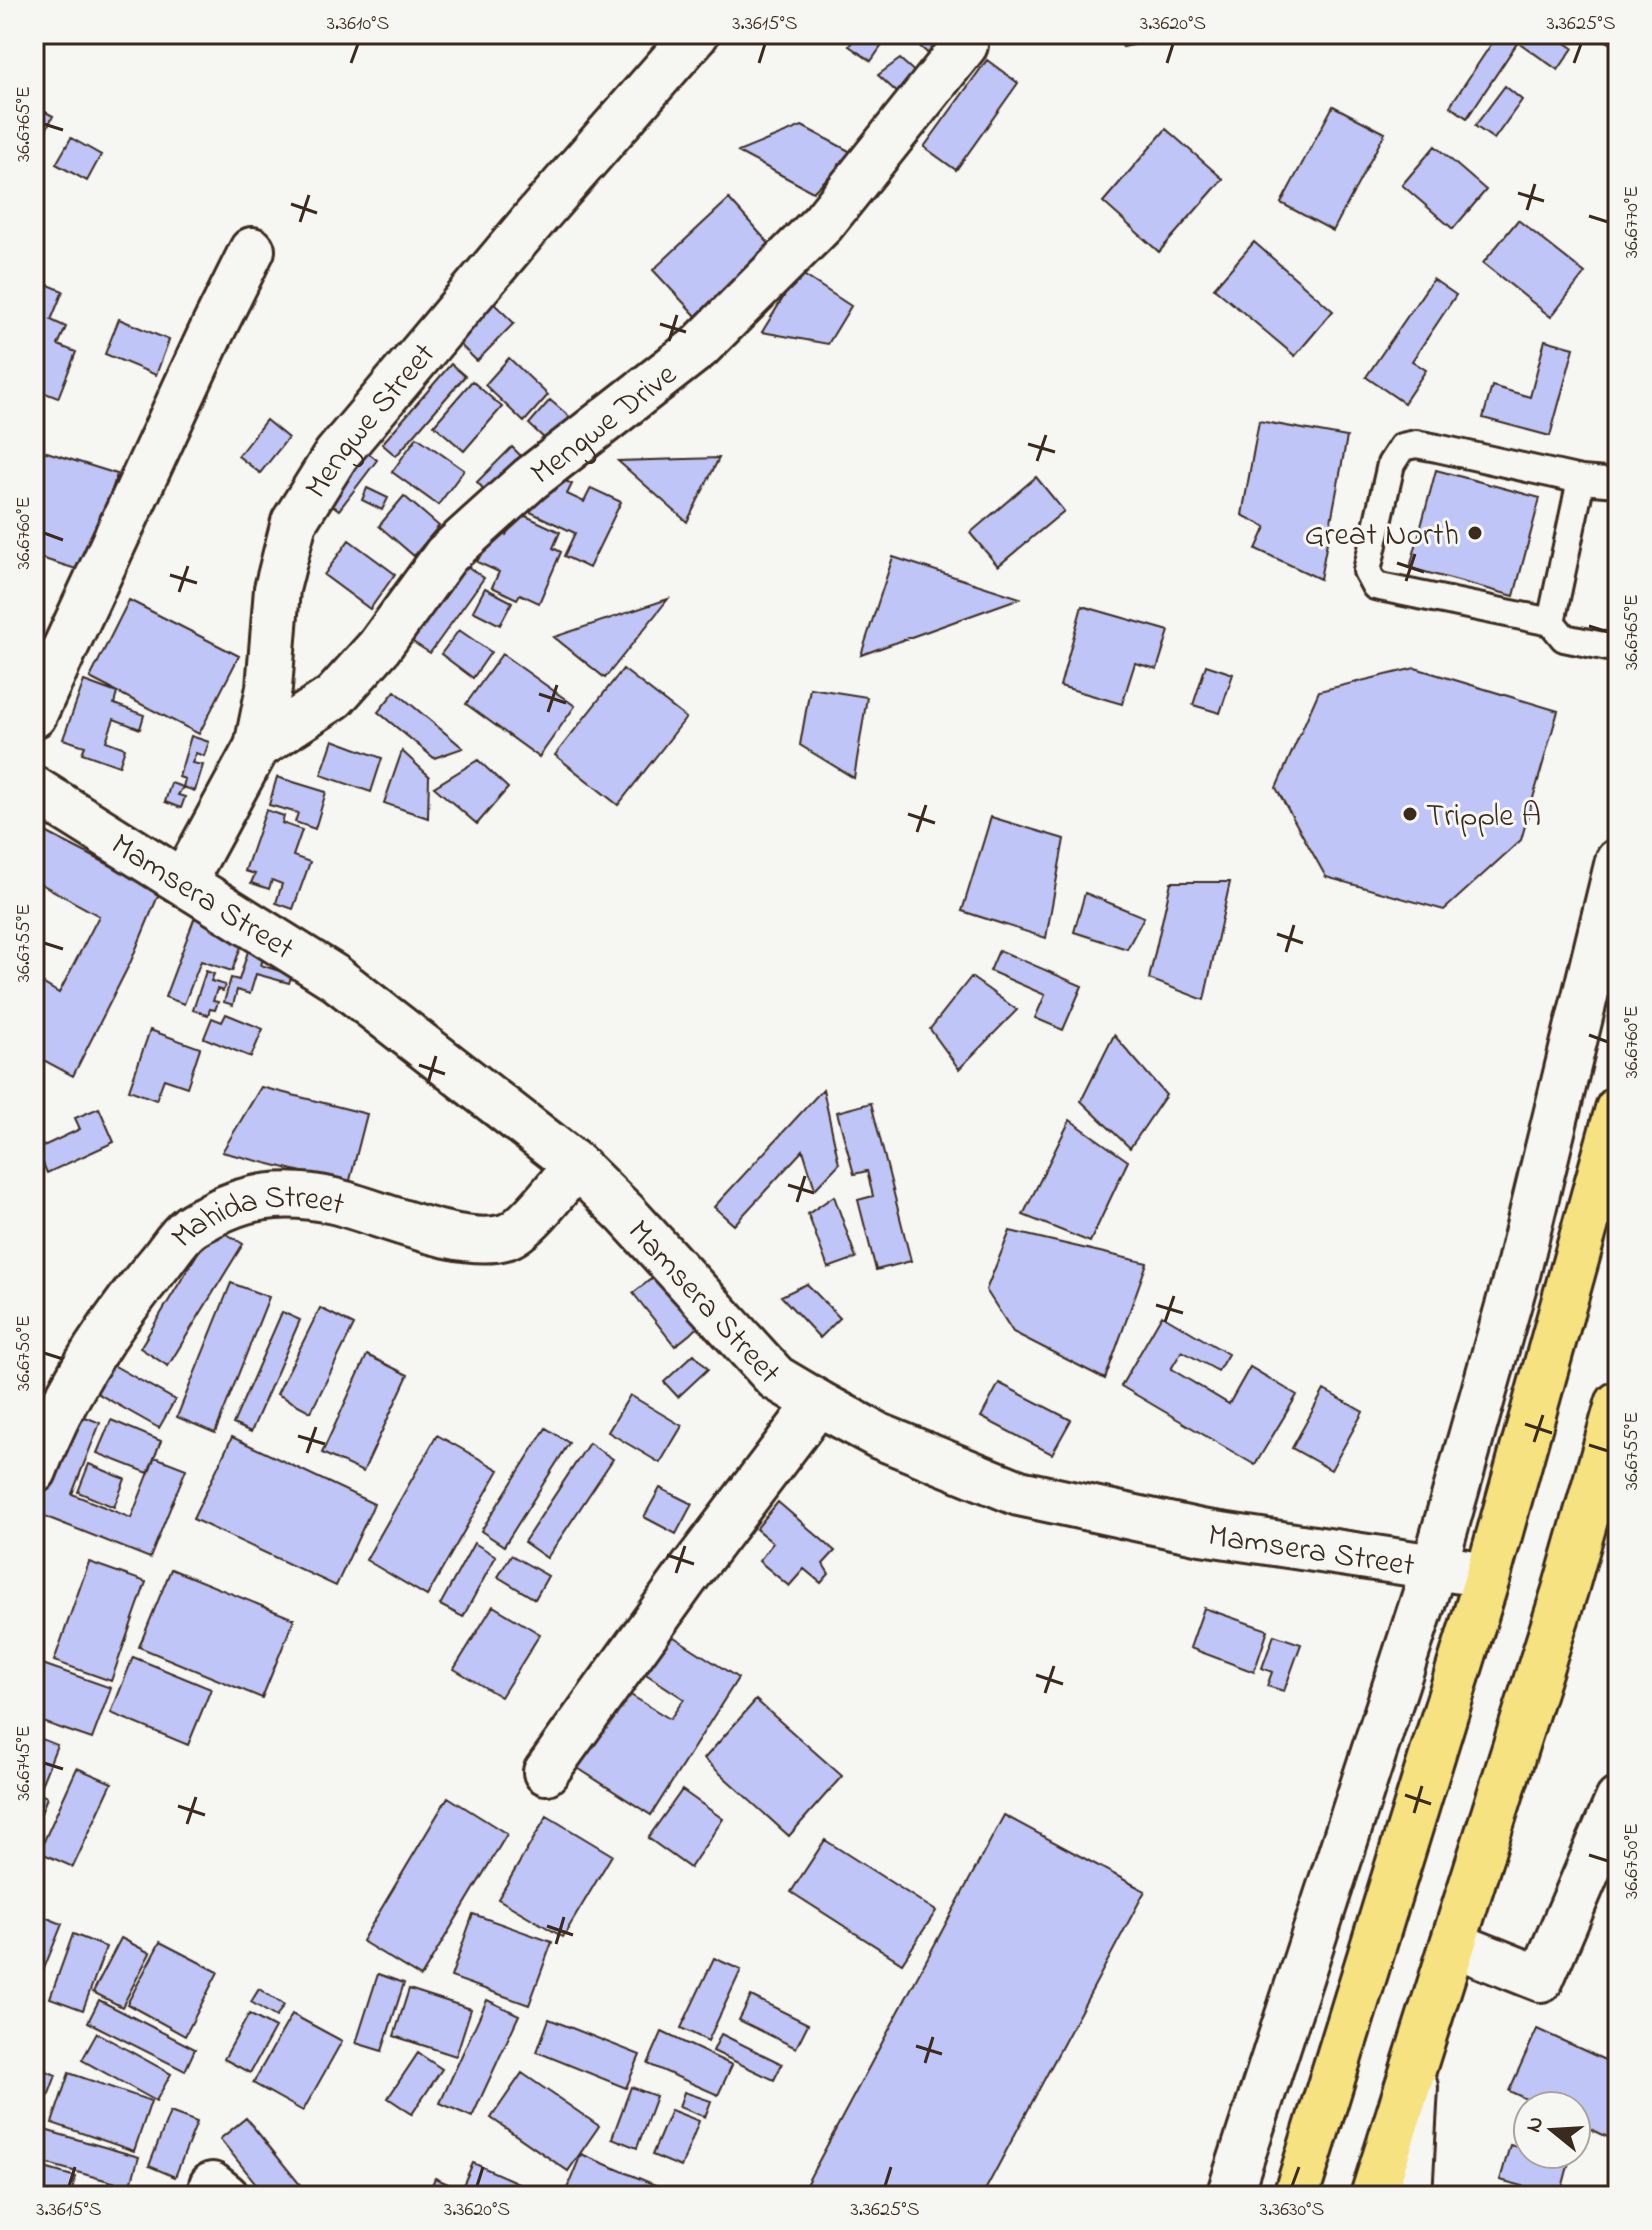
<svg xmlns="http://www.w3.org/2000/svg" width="1652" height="2230" font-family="'Indie Flower',sans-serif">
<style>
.building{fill:#bfc5f7;stroke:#3b2a1e;stroke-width:2}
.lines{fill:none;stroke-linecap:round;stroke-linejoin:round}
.service-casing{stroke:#3b2a1e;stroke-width:32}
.minor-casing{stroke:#3b2a1e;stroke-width:50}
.trunk-casing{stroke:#3b2a1e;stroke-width:50}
.service{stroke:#f6f6f2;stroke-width:26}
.minor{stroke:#f6f6f2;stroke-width:44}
.trunk{stroke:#f7e281;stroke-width:44}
.ticks{fill:none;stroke:#3b2a1e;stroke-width:3}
.poi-dot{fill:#3b2a1e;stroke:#f6f6f2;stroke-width:3}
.labels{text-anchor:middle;stroke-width:6;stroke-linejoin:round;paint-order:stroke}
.street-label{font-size:32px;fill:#3b2a1e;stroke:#f6f6f2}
.poi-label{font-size:32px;fill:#3b2a1e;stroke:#f6f6f2;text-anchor:end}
.neatline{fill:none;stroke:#3b2a1e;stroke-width:3}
.ticks-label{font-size:20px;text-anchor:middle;fill:#3b2a1e}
</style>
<rect width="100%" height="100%" fill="#f6f6f2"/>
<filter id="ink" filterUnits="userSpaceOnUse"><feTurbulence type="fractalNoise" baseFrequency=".0125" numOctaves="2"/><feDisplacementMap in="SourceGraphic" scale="16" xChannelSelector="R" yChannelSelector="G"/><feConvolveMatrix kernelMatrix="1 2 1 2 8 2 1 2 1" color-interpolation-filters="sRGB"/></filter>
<g filter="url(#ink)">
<path class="building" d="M858,34H890L871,61L849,46Z
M926,34H949L930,55L917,44Z
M1114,34H1178L1123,47Z
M1498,34H1553L1573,48L1558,70L1518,42L1467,118L1450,106Z
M1594,34H1618V46L1617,47Z
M900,59L918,75L901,96L878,75Z
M987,60L1018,83L956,170L924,147Z
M1505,86L1522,100L1494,139L1475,126Z
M34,106L53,116L34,154Z
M1333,106L1385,133L1333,231L1281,203Z
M802,126L853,153L813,192L738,152Z
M1166,129L1223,179L1159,252L1103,202Z
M71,138L101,155L87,181L56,164Z
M1435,146L1486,190L1453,229L1402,185Z
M729,199L772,247L697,317L653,270Z
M1518,220L1585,273L1551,317L1483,263Z
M1254,242L1333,311L1295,356L1214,288Z
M799,272L851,306L828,344L762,332Z
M34,279L63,291L51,320L66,327L58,345L76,352L58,398L35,389L34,392Z
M1433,279L1456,295L1412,361L1426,370L1404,403L1366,377Z
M487,297L514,323L477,361L450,335Z
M119,319L169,340L156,375L105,354Z
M1545,340L1574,348L1550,436L1483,418L1492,386L1530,397Z
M509,358L548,395L524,422L485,385Z
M451,364L465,376L396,456L382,444Z
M472,381L502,407L464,451L434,425Z
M550,400L570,417L548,442L529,424Z
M266,420L288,438L260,473L238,456Z
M1259,421L1347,437L1320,579L1256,549L1266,527L1242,515Z
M417,437L464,470L438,505L392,472Z
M361,447L377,460L339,510L323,498Z
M512,447L531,466L496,502L477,482Z
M34,448L117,474L86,572L34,556Z
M719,458L687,522L618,461Z
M1436,470L1540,498L1514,596L1410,568Z
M546,472L572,484L567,494L584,502L591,488L621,502L589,568L564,556L575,533L528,511Z
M1036,477L1064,511L998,566L970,533Z
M367,488L388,498L382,510L362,500Z
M404,496L439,526L414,556L379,526Z
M517,512L560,532L553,548L561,552L539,603L520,594L517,599L492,587L499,572L477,562L492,528L506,535Z
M349,540L395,574L370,609L324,575Z
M893,557L1020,598L861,655Z
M461,562L484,578L430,653L405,637Z
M485,588L512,602L500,625L473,611Z
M668,599L605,678L554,637Z
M129,600L239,656L199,734L90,678Z
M1082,606L1169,631L1157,669L1135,663L1122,704L1060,686Z
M459,630L491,652L473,678L441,654Z
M502,654L575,706L539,757L466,704Z
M1206,665L1233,674L1220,713L1193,705Z
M1415,668L1558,711L1521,840L1444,910L1326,877L1276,788L1319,691Z
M623,669L686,718L618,805L555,755Z
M84,681L117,693L114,704L144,715L140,729L114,719L106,741L125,748L119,766L82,753L85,746L63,739Z
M810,688L867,697L854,778L800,745Z
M395,691L463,748L434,758L378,712Z
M191,736L209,742L204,756L196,753L192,763L203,765L195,791L183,787L185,779L179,777Z
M333,740L382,758L371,792L321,775Z
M402,751L429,776L428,818L384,803Z
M478,760L508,788L477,824L434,787Z
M277,777L326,792L315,829L295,822L298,813L269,805Z
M171,783L183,787L178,795L185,797L181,808L165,802Z
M266,810L284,816L282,823L302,830L293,856L310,862L293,909L276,903L282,884L272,880L269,889L251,883L255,874L245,871Z
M991,817L1064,839L1046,938L962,911Z
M34,826L160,891L131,961L73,1076L34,1055V978L59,993L99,916L34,880Z
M1171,882H1230L1204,1000L1149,979Z
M1085,893L1144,917L1127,949L1074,932Z
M196,914L246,933L232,971L201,961L184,1004L165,997Z
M249,948L265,953L261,965L292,975L289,983L256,974L250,994L237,990L233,1005L224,1002L231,978L239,980Z
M999,950L1082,986L1063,1030L1035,1018L1045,995L990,971Z
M206,971L214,974L211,981L225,985L223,991L217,989L213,1001L218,1002L215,1010L210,1009L208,1015L193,1010Z
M971,977L1017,1010L959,1069L930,1029Z
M226,1014L263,1029L251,1057L204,1038L212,1018L222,1022Z
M150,1030L200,1048L187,1087L164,1079L156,1100L129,1090Z
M1114,1035L1166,1095L1130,1148L1081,1101Z
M261,1087L367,1114L349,1184L222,1152Z
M823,1089L839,1164L815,1189L803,1150L734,1225L714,1207Z
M871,1103L911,1261L876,1270L858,1200L873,1196L867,1171L854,1174L837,1112Z
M99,1108L114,1142L47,1173L37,1149L80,1129L75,1118Z
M1070,1120L1128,1161L1090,1242L1023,1215Z
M834,1196L856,1258L828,1268L808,1214Z
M214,1226L243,1244L168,1366L140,1348Z
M1010,1231L1147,1263L1105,1379L1013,1332L986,1290Z
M659,1273L700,1326L675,1346L633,1293Z
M231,1283L269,1297L215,1433L177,1417Z
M807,1284L840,1318L820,1338L781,1296Z
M320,1308L354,1325L311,1412L277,1394Z
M282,1312L300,1320L251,1432L233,1424Z
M1162,1315L1228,1354L1218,1371L1182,1351L1171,1369L1229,1404L1250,1367L1297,1395L1255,1465L1121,1386Z
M694,1354L708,1369L678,1397L664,1382Z
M367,1355L408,1375L363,1472L322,1453Z
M106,1361L175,1400L159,1428L90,1389Z
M999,1383L1071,1420L1052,1454L981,1417Z
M1324,1390L1363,1412L1331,1470L1292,1448Z
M630,1395L682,1426L660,1463L608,1432Z
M71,1411L100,1423L72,1494L131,1518L155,1457L186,1469L150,1558L34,1512V1503Z
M111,1420L161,1441L148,1473L97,1453Z
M546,1428L569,1443L504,1546L481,1531Z
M437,1435L499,1470L427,1596L366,1560Z
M232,1437L374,1504L336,1586L193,1519Z
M589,1443L613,1459L547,1558L524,1542Z
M89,1464L125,1479L114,1507L78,1492Z
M660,1488L692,1504L676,1534L644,1517Z
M778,1502L835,1551L823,1564L829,1574L821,1583L804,1569L789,1586L759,1561L773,1543L756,1529Z
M474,1543L496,1556L463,1617L440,1605Z
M511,1555L548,1576L535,1599L498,1577Z
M89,1562L146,1582L111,1681L54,1661Z
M171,1569L294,1619L262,1698L139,1647Z
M493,1606L540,1634L501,1697L454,1669Z
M1204,1608L1268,1630L1254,1672L1190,1648Z
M663,1630L738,1678L651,1815L576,1767L624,1691L670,1719L684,1699L638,1669Z
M1274,1635L1301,1644L1284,1691L1267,1686L1272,1672L1262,1668Z
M133,1657L211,1689L188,1745L111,1713Z
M34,1661L111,1688L92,1739L34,1719Z
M756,1700L842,1776L789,1836L704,1759Z
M34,1736L57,1745L38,1793L47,1797L34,1832Z
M77,1768L112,1783L73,1867L39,1852Z
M682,1790L723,1819L690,1868L648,1838Z
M448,1797L507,1834L421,1977L362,1941Z
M1004,1815L1145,1891L982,2196H800Z
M547,1816L612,1855L563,1937L498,1899Z
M825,1840L936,1911L902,1963L791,1892Z
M35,1913L62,1924L39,1981L34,1979Z
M473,1914L552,1942L529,2005L451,1977Z
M73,1934L106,1947L83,2010L50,1998Z
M121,1938L150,1953L122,2007L93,1992Z
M160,1942L218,1972L185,2036L127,2004Z
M714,1958L741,1970L708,2041L681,2028Z
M378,1974L404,1983L382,2051L356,2043Z
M259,1989L284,2005L276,2017L251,2002Z
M409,1989L471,2009L456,2056L394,2036Z
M751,1996L808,2024L796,2048L739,2020Z
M99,2000L195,2049L185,2071L88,2022Z
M487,2000L519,2015L472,2117L440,2103Z
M249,2014L275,2028L250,2073L224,2059Z
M292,2014L342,2041L303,2111L253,2083Z
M549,2019L640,2055L626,2088L537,2052Z
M1537,2029L1618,2066V2077L1613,2089L1618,2091V2142L1576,2122V2106H1541L1509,2091Z
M662,2032L732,2065L718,2095L648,2064Z
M97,2033L171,2074L156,2101L82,2060Z
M721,2034L782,2064L774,2080L713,2051Z
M418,2053L442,2069L412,2114L388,2098Z
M34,2066L56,2075L38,2123L34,2122Z
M69,2073L151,2101L134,2151L52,2123Z
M522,2073L599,2126L568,2171L491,2118Z
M631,2087L656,2096L637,2148L612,2138Z
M684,2092L711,2101L705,2117L679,2107Z
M671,2110L699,2121L681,2167L652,2155Z
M170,2112L197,2122L175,2177L149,2166Z
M246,2118L302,2187L291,2196H266L220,2139Z
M34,2127L139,2157L130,2187L34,2160Z
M1510,2145L1528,2150V2154H1543L1569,2162L1560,2196L1500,2180Z
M581,2154L672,2192L670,2196H564Z
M473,2163L523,2185L518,2196H487L463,2185Z
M34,2165L76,2177L70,2196H49L34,2192Z
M435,2178L474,2196H427Z"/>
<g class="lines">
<g class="service-casing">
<path id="service" d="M1618,483L1581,480L1551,622L1564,638L1618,649
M1551,622L1375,586L1367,571L1391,464L1402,447L1416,444L1437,448L1581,480"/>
</g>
<g class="minor-casing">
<g id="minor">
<path d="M34,715L210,335L252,250"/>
<path id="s1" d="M257,747L334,697L379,647L446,555L530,479L699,347L823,223L965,45"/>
<path id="s2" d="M34,789L334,977L576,1165L626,1214L776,1378L818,1403L879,1436L1019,1493L1201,1532L1488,1575"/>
<path id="s3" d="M184,881L257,747L269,688L277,589L294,522L336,455L536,217L696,34"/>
<path id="s4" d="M34,1471C62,1395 107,1326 159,1264C169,1252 178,1236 190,1227C196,1222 205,1219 211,1215C250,1193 291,1191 334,1201C379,1212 462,1250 505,1237C526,1231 561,1183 576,1165"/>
<path d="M546,1772L687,1576L818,1403"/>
<path d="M1453,1944L1541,1979L1618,1800"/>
<path d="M212,2185L226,2196"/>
<path d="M1229,2196L1434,1568L1518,1271L1618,861"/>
<path d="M1409,2196L1415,2087"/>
</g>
</g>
<g class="trunk-casing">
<path id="trunk" d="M1296,2196L1488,1575L1618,1109
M1373,2196L1565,1590L1618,1404"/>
</g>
<use href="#service" class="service"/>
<use href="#minor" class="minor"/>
<use href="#trunk" class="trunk"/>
</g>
</g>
<path class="ticks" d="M351,63L358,44M759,63L765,44M1167,63L1173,44M1574,63L1581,44M44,124L63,130M1518,193L1544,201M291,204L317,213M1527,210L1535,184M1589,216L1608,222M300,222L309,195M660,324L686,332M669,341L677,315M1028,444L1055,452M1037,461L1046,435M44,533L63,540M1397,563L1424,572M170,575L197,583M1406,581L1415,554M179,592L188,566M1589,626L1608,632M539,694L566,703M548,712L557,685M908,814L935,823M917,832L926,805M1277,934L1303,943M44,943L63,949M1286,952L1294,925M1589,1035L1608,1042M419,1065L445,1074M428,1083L436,1056M788,1185L814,1193M797,1202L805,1176M1156,1305L1183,1313M1165,1322L1174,1296M44,1353L63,1359M1525,1424L1552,1433M298,1436L325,1444M1534,1442L1543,1415M1589,1445L1608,1451M307,1453L316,1427M667,1555L694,1564M676,1573L685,1546M1036,1675L1063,1684M1045,1693L1054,1666M44,1763L63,1769M1405,1795L1431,1804M178,1806L205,1815M1414,1813L1422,1786M187,1824L196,1797M1589,1855L1608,1861M547,1926L573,1935M556,1944L564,1917M916,2046L942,2054M925,2063L933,2037M69,2186L75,2167M477,2186L483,2167M885,2186L891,2167M1292,2186L1299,2167"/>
<g class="poi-dot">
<circle cx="1475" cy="533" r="8"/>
<circle cx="1410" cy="814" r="8"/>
</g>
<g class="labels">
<g class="street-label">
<text dy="11" stroke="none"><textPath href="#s3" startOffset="508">Mengwe Street</textPath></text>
<text dy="11" stroke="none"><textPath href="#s1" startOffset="478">Mengwe Drive</textPath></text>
<text dy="11" stroke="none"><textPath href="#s2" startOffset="200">Mamsera Street</textPath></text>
<text dy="11" stroke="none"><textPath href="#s4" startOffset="362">Mahida Street</textPath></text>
<text dy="11" stroke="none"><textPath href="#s2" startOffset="848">Mamsera Street</textPath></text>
<text dy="11" stroke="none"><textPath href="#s2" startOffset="1520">Mamsera Street</textPath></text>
</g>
<g class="poi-label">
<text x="1459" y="544">Great North</text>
<text x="1426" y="825" text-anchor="start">Tripple A</text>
</g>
</g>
<rect width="1652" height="2230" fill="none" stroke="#f6f6f2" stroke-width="88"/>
<g transform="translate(1552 2130) rotate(288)"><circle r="38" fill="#f6f6f2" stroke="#aba49d" stroke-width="2"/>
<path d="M0-6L14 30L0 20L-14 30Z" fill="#3b2a1e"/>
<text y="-12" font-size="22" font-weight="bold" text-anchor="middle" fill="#3b2a1e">N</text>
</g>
<rect x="44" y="44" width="1564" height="2142" class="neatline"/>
<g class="ticks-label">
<text x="358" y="29">3.3610°S</text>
<text x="765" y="29">3.3615°S</text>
<text x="1173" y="29">3.3620°S</text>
<text x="1581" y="29">3.3625°S</text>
<text transform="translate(22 124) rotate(-90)" y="7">36.6765°E</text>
<text transform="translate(1630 222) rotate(-90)" y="7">36.6770°E</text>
<text transform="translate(22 533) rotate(-90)" y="7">36.6760°E</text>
<text transform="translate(1630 632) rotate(-90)" y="7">36.6765°E</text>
<text transform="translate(22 943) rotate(-90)" y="7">36.6755°E</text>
<text transform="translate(1630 1042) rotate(-90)" y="7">36.6760°E</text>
<text transform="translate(22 1353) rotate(-90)" y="7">36.6750°E</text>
<text transform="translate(1630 1451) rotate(-90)" y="7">36.6755°E</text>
<text transform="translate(22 1763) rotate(-90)" y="7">36.6745°E</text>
<text transform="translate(1630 1861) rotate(-90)" y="7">36.6750°E</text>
<text x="69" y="2215">3.3615°S</text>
<text x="477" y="2215">3.3620°S</text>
<text x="885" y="2215">3.3625°S</text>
<text x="1292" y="2215">3.3630°S</text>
</g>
</svg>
